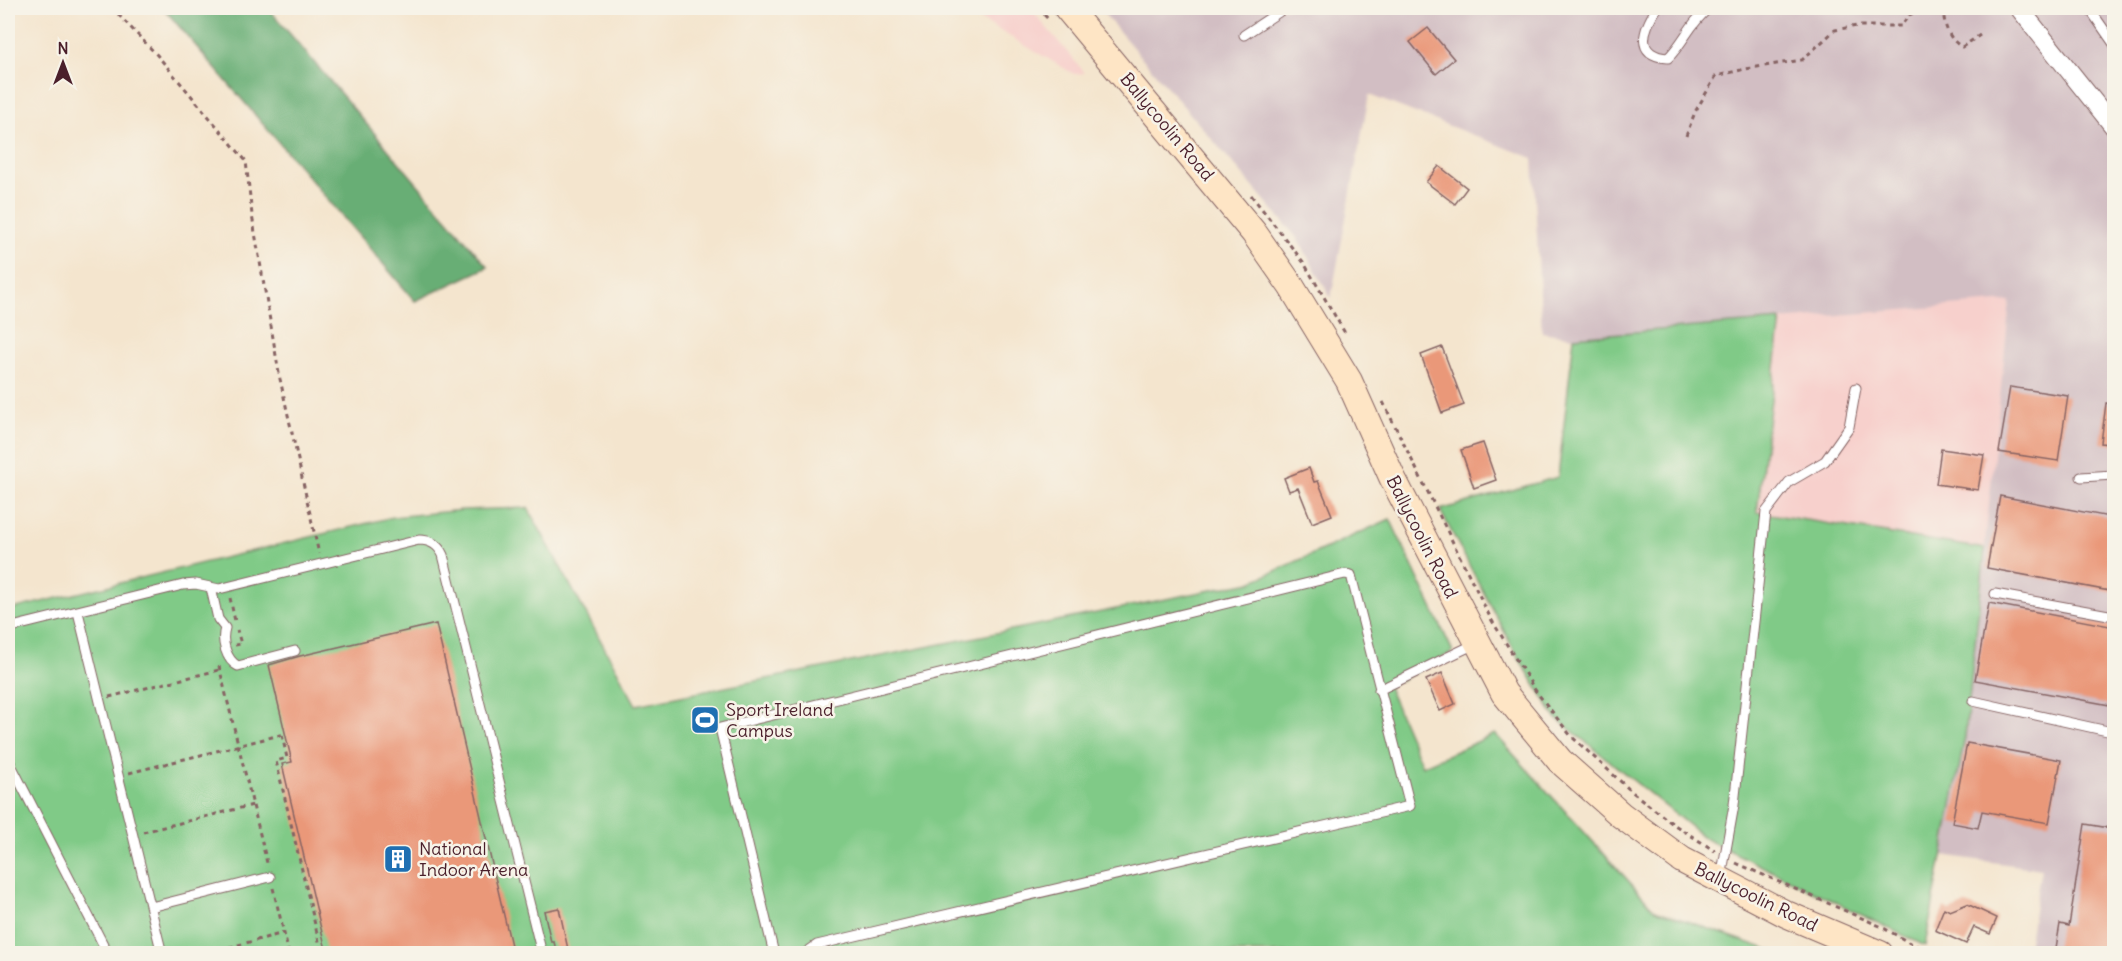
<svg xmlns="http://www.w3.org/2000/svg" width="2122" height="961" font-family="Delius,sans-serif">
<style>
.built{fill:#f7d0cc}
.industrial{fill:#d2bec3}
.green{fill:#80ca87;stroke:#657459;stroke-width:1.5}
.forest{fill:#68ae74;stroke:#596650;stroke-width:1.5}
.building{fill:#ea9879}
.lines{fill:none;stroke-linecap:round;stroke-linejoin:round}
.lane-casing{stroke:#866464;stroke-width:11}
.street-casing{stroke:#866464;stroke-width:20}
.secondary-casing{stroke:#866464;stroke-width:28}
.path{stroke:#866464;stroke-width:3;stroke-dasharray:4.5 4.5;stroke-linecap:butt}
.lane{stroke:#fff;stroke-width:9}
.street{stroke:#fff;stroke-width:18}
.secondary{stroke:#fee5c5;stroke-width:26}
.labels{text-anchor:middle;stroke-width:5;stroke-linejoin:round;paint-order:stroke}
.street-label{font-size:18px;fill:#4a1f2b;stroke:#f7f3e8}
.poi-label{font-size:18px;fill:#4a1f2b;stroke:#f7f3e8;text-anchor:start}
</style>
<rect width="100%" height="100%" fill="#f7f3e8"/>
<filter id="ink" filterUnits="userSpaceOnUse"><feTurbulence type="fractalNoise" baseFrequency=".0167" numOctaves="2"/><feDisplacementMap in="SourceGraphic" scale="12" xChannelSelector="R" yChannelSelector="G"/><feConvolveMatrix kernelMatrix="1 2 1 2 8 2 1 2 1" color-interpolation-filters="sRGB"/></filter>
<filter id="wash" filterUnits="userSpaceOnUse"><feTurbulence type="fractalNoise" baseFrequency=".008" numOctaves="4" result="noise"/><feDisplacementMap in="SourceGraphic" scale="24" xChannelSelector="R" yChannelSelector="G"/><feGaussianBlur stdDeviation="1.35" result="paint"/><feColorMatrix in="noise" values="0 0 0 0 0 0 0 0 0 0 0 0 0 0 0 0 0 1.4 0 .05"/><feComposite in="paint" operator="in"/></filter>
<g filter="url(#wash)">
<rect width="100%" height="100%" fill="#f4e5ce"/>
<path class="built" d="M961,8H1030L1085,73L1074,74Z
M1374,58L2010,301L1985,549L1757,512L1780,320L1574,337L1542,332L1533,158L1369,95Z"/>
<path class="industrial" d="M1099,8H2114V953H2027L2041,869L1941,855L1965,737L2010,301L1574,337L1542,332L1533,158L1369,95L1331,298L1298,239Z"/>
<path class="green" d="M1781,320L1757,512L1985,549L1965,737L1925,946L1706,839L1555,717L1514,650L1440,510L1558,477L1574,337Z
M528,508L636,705L1251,582L1390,519L1453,652L1388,687L1422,766L1495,734L1655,910L1778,953H8V610L393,517L463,510Z"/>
<path class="forest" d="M177,8H268L488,267L415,301L165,10Z"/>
<g id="blocks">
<path class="building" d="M1428,28L1454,59L1436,74L1410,42Z
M1439,166L1467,188L1455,204L1426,182Z
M1442,347L1464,405L1442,413L1421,355Z
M2010,387L2068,396L2058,461L1999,452Z
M2106,403L2115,404V445L2101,443Z
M1483,443L1496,480L1474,488L1461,450Z
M1941,449L1984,455L1978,490L1936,484Z
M1309,468L1314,482L1318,481L1332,515L1312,523L1298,488L1289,491L1284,478Z
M2000,496L2115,518V592L1987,568Z
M1989,603L2115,627V706L1975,680Z
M436,624L513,954H327L282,764L292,762L269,665L300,656Z
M1442,673L1455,704L1440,711L1426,680Z
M1967,743L2061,760L2049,823L1982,811L1978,828L1952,823Z
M2085,824L2115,829V927L2110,954H2055L2060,924L2069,926Z
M1967,904L1997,918L1990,934L1974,927L1966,944L1935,930L1944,908L1950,911Z
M559,908L569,954H557L554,942H551L544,911Z"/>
</g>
</g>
<g filter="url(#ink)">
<use href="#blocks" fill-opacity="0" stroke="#866464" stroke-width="1.5"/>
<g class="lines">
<g class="lane-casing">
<path id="lane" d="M1657,8C1644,28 1633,55 1668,58C1685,41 1689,24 1709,8
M2089,8L2114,44
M1244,35L1285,8
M2081,477L2114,475
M211,588L218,619L225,628C221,641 226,660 238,666L295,651
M1995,594L2114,616
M78,612L162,954
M8,628L183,585L196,584L219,589L419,540C430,540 438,544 443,555L542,954
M1379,690L1477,643
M1973,701L2112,732L2114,730
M8,759L108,954
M1721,878L1734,805L1766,512L1789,482L1825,461L1849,427L1856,388
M151,907L270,877
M774,954L720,728L1345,574L1351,575L1410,806L817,945L804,954"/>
</g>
<g class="street-casing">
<path id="street" d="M2019,8L2114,127"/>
</g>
<g class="secondary-casing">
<path id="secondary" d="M1067,8L1254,233L1291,286L1349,381L1392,477L1504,693L1560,761L1621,815L1682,860L1786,914L1880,954"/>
</g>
<path class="path" d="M112,8L157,55L246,161L252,215L280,379L319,554
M1038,8L1050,21
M1943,8C1944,24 1947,38 1962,47L1980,35
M8,11L12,8
M1686,136L1695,112L1716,76L1745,69L1802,60L1835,30L1857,26H1901L1909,15L1924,8
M1251,195L1304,263L1345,333
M1383,402L1491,619L1535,690L1571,736L1631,791L1673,824L1715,851
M230,598L235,621
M235,645L241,644L237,630
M219,666L268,867
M109,697L219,670
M282,735L287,758L276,761L322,954
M129,773L284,734
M143,832L253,805
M1736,863L1880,926L1910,943L1935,954
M273,888L289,954
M203,954L284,933"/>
<use href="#lane" class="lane"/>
<use href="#street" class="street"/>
<use href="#secondary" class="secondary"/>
</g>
</g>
<defs>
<g id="stadium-square" transform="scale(1.5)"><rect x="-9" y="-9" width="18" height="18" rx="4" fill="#1f6fb2" stroke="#f7f3e8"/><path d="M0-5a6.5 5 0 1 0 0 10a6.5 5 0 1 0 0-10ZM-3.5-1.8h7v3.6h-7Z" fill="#fff"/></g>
<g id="building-square" transform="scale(1.5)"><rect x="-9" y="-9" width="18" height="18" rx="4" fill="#1f6fb2" stroke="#f7f3e8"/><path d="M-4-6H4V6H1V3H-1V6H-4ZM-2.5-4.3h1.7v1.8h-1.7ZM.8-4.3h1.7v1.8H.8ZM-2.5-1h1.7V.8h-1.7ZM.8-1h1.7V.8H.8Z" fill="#fff"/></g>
</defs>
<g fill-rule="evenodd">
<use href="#stadium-square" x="705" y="720"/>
<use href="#building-square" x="398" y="859"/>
</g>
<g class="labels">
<g class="street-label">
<text transform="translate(1167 127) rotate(50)" y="6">Ballycoolin Road</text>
<text transform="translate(1422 537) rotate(63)" y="6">Ballycoolin Road</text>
<text transform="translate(1756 897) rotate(26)" y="6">Ballycoolin Road</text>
</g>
<g class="poi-label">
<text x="726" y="716">Sport Ireland<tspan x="726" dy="21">Campus</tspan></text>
<text x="419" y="855">National<tspan x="419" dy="21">Indoor Arena</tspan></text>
</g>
</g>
<rect width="2122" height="961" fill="none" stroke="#f7f3e8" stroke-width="30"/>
<g transform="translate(63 63)" stroke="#f7f3e8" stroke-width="4.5" paint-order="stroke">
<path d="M0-4.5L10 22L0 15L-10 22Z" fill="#4a1f2b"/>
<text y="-9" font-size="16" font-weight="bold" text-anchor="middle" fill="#4a1f2b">N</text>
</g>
</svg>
